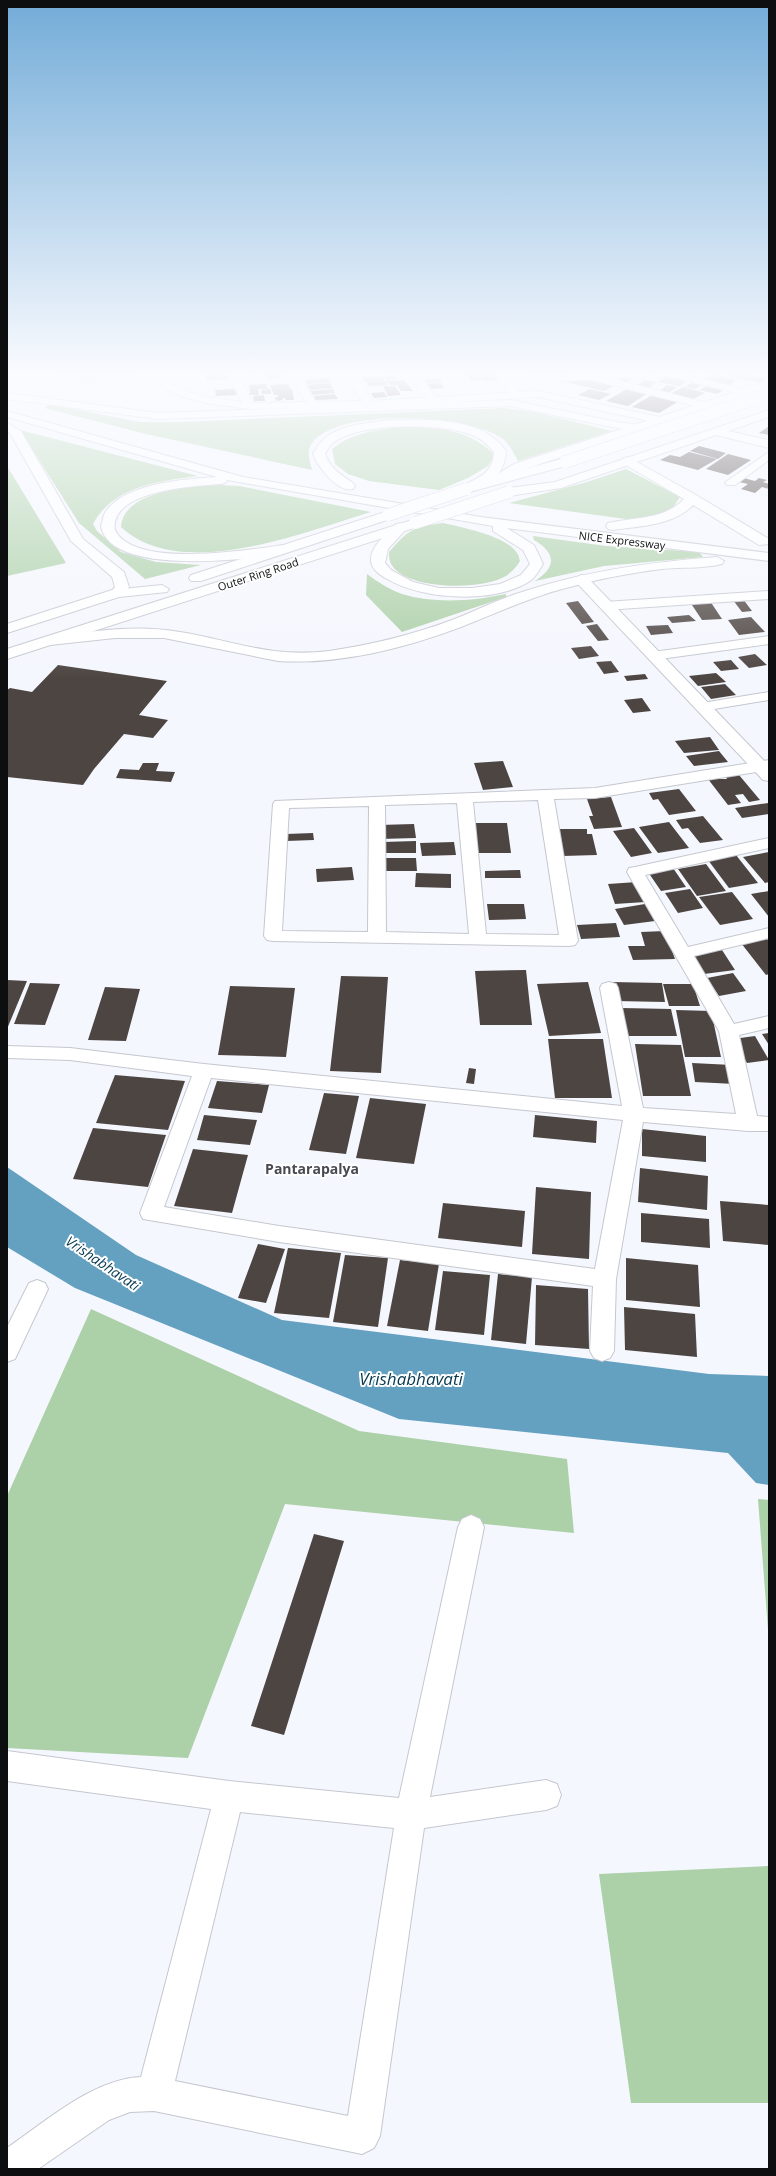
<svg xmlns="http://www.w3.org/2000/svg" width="776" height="2176" font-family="'Open Sans',sans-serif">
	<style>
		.green { fill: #acd0a7 }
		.water { fill: #64a0c0 }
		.building { fill: #4d4542 }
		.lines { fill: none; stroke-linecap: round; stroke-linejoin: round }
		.minor-casing { stroke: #c5c7cf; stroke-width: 2 }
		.tertiary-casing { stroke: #c5c7cf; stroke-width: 2 }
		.secondary-casing { stroke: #c5c7cf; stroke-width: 2 }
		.trunk-casing { stroke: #c5c7cf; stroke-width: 2 }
		.motorway-casing { stroke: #c5c7cf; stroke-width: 2 }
		.minor { fill: #fff; fill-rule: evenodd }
		.tertiary { fill: #fff; fill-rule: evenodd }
		.secondary { fill: #fff; fill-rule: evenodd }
		.trunk { fill: #fff; fill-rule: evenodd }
		.motorway { fill: #fff; fill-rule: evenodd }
		.trunk-bridge-casing { stroke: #c5c7cf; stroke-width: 13; stroke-linecap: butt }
		.trunk-bridge { stroke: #fff; stroke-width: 12 }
		.labels { text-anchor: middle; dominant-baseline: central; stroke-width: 4; stroke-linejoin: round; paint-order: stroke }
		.far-street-label { font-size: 11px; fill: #0d0e10; stroke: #fff }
		.neighbourhood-label { font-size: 14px; font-weight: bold; fill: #494b52; stroke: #fff }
		.water-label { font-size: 14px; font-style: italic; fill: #043950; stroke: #fff }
		.near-water-label { font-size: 17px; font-style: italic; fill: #043950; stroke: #fff }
	</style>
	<rect width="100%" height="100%" fill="#f5f7fe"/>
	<path class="green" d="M 55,374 L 137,374 L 86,383 Z
		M 50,404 L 139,422 L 182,422 L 504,408 L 535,412 L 612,431 L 518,461 C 513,452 509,442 500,437 C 465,415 339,407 312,443 C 306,451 310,461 312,470 L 146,434 L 44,408 Z
		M 400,427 C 437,427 467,428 495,455 L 488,466 L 468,478 L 439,490 L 369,481 L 348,474 L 335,464 L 332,449 C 352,433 375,430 400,427 Z
		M 20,430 L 198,476 C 160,481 113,486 93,524 L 97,531 L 121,552 L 156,562 L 201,565 L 145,579 L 79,523 Z
		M 7,466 L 66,563 L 7,576 Z
		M 626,469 L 680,497 L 672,509 L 666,512 L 633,520 L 509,503 L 587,482 Z
		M 220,485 L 239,486 L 371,512 C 304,532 181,583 121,527 C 123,490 193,486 220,485 Z
		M 443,523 C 461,527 507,536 517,553 C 519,555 519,559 520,561 C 516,568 509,575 502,578 C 477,590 406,590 391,564 C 389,560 389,556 389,552 C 409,529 413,527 443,523 Z
		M 533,536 L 606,546 L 699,552 L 703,557 L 604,566 L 535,581 C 557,567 556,553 534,540 Z
		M 367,574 C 378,582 390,590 402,594 C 435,604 473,601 506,594 L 506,597 L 402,632 L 366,595 Z
		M 91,1309 L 359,1431 L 567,1459 L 574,1533 L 285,1504 L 188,1758 L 7,1748 L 7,1496 Z
		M 758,1499 L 769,1500 L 769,1643 Z
		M 769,1866 L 769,2103 L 631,2103 L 599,1874 Z"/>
	<path class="water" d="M 7,1167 L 136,1255 L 282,1320 L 709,1374 L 769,1376 L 769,1485 L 756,1483 L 728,1453 L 399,1419 L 75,1288 L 7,1247 Z"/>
	<path class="building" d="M 227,374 L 228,379 L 206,380 L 206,375 Z
		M 281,374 L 282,378 L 267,379 L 266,375 Z
		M 466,374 L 478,374 L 483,380 L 471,381 Z
		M 480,374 L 494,374 L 498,380 L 484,381 Z
		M 712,374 L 737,380 L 729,385 L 703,379 Z
		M 733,374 L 747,374 L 766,378 L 760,382 L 730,377 Z
		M 395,375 L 398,379 L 387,380 L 384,376 Z
		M 382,376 L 385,381 L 365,382 L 363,377 Z
		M 619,376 L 633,378 L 624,384 L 611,382 Z
		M 666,376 L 689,380 L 680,386 L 658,382 Z
		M 578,377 L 614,386 L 604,391 L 561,381 Z
		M 329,378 L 331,382 L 308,384 L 305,380 Z
		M 439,378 L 441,382 L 425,383 L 423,379 Z
		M 404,380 L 413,391 L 401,391 L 397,385 L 399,385 L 390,385 L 387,381 Z
		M 644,380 L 656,382 L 648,389 L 635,386 Z
		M 386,381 L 388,385 L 369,386 L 367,382 Z
		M 693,382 L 703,384 L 695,389 L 685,387 Z
		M 330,383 L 333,388 L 307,390 L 304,385 Z
		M 441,383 L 444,388 L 428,389 L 425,384 Z
		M 266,384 L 268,389 L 258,389 L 259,395 L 250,395 L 249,385 Z
		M 288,384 L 290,389 L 275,390 L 292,389 L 294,400 L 286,400 L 285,398 L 282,398 L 283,400 L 276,401 L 275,397 L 278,397 L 278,395 L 274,395 L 270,385 Z
		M 667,385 L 677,387 L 669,393 L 659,391 Z
		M 708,385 L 726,389 L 717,394 L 699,390 Z
		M 383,386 L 395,386 L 401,395 L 388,396 Z
		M 683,387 L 705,393 L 691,400 L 668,395 Z
		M 236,389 L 237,395 L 216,396 L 215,390 Z
		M 271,389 L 271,394 L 262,394 L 261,390 Z
		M 333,389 L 335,393 L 311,395 L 309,391 Z
		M 590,389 L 611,394 L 599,400 L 578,395 Z
		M 627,389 L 648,393 L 628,406 L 606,401 Z
		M 384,392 L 387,397 L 374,398 L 371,393 Z
		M 335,394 L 338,399 L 315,400 L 313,396 Z
		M 264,395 L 265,401 L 254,401 L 253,396 Z
		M 652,395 L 679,401 L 659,413 L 632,407 Z
		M 769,426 L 769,435 L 759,433 Z
		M 699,446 L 726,453 L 718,459 L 690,451 Z
		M 689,452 L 717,459 L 698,470 L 660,460 L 670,455 L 680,457 Z
		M 728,454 L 751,460 L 728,475 L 706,469 Z
		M 736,476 L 755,481 L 759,478 L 767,480 L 763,482 L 769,484 L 769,489 L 762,487 L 755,493 L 741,489 L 748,484 L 730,480 Z
		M 743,599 L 752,611 L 742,612 L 733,600 Z
		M 578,601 L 594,622 L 582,624 L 566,603 Z
		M 710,601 L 722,619 L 702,620 L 690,602 Z
		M 689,615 L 696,621 L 672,623 L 667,617 Z
		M 751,617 L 765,632 L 739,635 L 728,620 Z
		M 597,624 L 609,640 L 598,641 L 586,626 Z
		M 668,625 L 673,633 L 651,635 L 646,626 Z
		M 591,646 L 599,656 L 579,659 L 571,648 Z
		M 755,654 L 767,665 L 749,668 L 738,657 Z
		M 731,660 L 739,669 L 721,671 L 713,662 Z
		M 611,661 L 619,672 L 604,674 L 596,662 Z
		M 58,665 L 167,681 L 139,715 L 168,720 L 153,738 L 124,734 L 94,769 L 83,785 L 7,777 L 7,690 L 10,688 L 32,692 Z
		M 716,673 L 726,682 L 698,686 L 689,676 Z
		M 645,674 L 648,679 L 627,681 L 624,676 Z
		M 725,684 L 736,695 L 711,699 L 701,687 Z
		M 642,698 L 651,711 L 633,713 L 624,700 Z
		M 710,737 L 719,750 L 684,753 L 675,741 Z
		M 719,751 L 728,762 L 694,766 L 686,756 Z
		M 503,761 L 513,787 L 483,790 L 474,763 Z
		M 143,763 L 159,763 L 156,771 L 175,772 L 171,782 L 116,778 L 120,769 L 139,770 Z
		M 739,775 L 760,800 L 749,802 L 743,794 L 735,795 L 741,803 L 728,805 L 708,779 L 727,779 L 726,777 Z
		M 679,789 L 696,811 L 669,815 L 658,799 L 653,800 L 649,793 Z
		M 611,797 L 622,827 L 594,829 L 589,816 L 593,816 L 587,799 Z
		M 768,803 L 769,814 L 742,818 L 735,808 Z
		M 703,816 L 723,840 L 700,843 L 688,828 L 682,829 L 676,820 Z
		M 669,822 L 689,848 L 658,853 L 639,827 Z
		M 469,823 L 507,823 L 511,853 L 473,853 Z
		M 414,824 L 416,838 L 380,839 L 379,825 Z
		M 634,828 L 652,853 L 631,857 L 613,831 Z
		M 558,829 L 587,829 L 587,834 L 592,834 L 597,855 L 563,856 Z
		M 313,833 L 314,840 L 286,841 L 286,834 Z
		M 416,841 L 416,853 L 383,853 L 383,842 Z
		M 454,842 L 456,855 L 422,856 L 420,843 Z
		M 769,852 L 769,882 L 765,883 L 743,857 Z
		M 736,855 L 758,883 L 729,888 L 708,860 Z
		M 382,858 L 416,858 L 417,871 L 382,871 Z
		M 706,864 L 726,891 L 697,896 L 678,869 Z
		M 352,867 L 354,880 L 317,882 L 316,869 Z
		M 673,868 L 686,887 L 661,891 L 648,872 Z
		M 520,870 L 521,878 L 485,878 L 485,871 Z
		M 416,873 L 451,874 L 451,888 L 415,887 Z
		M 637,882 L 645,902 L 615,904 L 608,884 Z
		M 690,889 L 703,908 L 678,913 L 665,893 Z
		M 769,891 L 769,917 L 751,894 Z
		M 732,892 L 753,919 L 720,925 L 699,897 Z
		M 487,904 L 524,904 L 526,919 L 489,920 Z
		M 645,904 L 655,921 L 624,925 L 615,909 Z
		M 616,923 L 620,937 L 581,939 L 577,925 Z
		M 665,931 L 675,959 L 633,960 L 628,946 L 645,946 L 641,932 Z
		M 766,938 L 769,941 L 769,974 L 766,975 L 741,943 Z
		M 722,950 L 735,970 L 704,974 L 692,955 Z
		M 526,970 L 532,1025 L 480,1025 L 475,971 Z
		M 733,973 L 746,991 L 719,996 L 707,978 Z
		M 341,976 L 388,977 L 381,1073 L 330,1071 Z
		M 7,980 L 27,981 L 7,1029 Z
		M 588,982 L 601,1033 L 549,1036 L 537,984 Z
		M 612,982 L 662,983 L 665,1002 L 615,1001 Z
		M 30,983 L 60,984 L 45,1025 L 14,1024 Z
		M 663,984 L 693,984 L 700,1006 L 669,1006 Z
		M 230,986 L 295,988 L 286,1057 L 218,1055 Z
		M 105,987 L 140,989 L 126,1041 L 88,1040 Z
		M 622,1008 L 671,1009 L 677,1036 L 627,1036 Z
		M 676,1010 L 711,1011 L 721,1057 L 685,1057 Z
		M 769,1033 L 769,1045 L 762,1034 Z
		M 755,1036 L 769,1060 L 747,1063 L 733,1039 Z
		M 548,1039 L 603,1039 L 612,1098 L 555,1098 Z
		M 635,1044 L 681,1045 L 691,1096 L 643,1096 Z
		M 692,1063 L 732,1065 L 735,1084 L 695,1082 Z
		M 469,1068 L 476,1069 L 474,1084 L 466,1083 Z
		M 115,1075 L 185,1081 L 168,1130 L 96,1123 Z
		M 217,1081 L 269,1085 L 262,1113 L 208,1108 Z
		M 324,1093 L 359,1096 L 346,1154 L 309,1150 Z
		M 370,1098 L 426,1104 L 414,1164 L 356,1158 Z
		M 204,1115 L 257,1120 L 250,1145 L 197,1140 Z
		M 535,1115 L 597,1121 L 596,1143 L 533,1137 Z
		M 93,1128 L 166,1135 L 148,1187 L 73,1179 Z
		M 642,1129 L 706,1136 L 706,1162 L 642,1156 Z
		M 193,1149 L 248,1155 L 232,1213 L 174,1206 Z
		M 640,1168 L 708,1176 L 707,1210 L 638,1202 Z
		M 536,1187 L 591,1192 L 589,1259 L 532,1254 Z
		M 720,1201 L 769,1205 L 769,1245 L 723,1241 Z
		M 443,1203 L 525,1211 L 522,1247 L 438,1238 Z
		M 641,1213 L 709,1219 L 710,1248 L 641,1242 Z
		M 258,1244 L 285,1249 L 266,1303 L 238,1298 Z
		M 288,1248 L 341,1253 L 329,1318 L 274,1313 Z
		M 345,1255 L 388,1258 L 378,1327 L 333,1322 Z
		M 626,1258 L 698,1265 L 700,1307 L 626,1300 Z
		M 400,1260 L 439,1264 L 428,1331 L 387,1326 Z
		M 443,1271 L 490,1275 L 484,1335 L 435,1330 Z
		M 498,1274 L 532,1277 L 526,1344 L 491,1340 Z
		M 536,1285 L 588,1289 L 589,1349 L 535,1345 Z
		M 624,1307 L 695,1314 L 697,1357 L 625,1350 Z
		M 314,1534 L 344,1541 L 284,1735 L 251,1726 Z"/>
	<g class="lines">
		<defs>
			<path id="minor" d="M 228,374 L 238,374 L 254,406 L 253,408 L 245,408 Z
				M 290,374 L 300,374 L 318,406 L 317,408 L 309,408 Z
				M 345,374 L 355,374 L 374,404 L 373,406 L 365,406 Z
				M 409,374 L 455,374 L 450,377 L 423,379 L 438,400 L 433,403 L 429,402 Z
				M 496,374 L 506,374 L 521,395 L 520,397 L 512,397 Z
				M 572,374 L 648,374 L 643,377 L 608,378 L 707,403 L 708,405 L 703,408 L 589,379 L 531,382 L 526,379 L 531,376 Z
				M 662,374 L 681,374 L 747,390 L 749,392 L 744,395 Z
				M 769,452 L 769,460 L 735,485 L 727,485 L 725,483 L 727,481 Z
				M 769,591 L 769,599 L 605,610 L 599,606 L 605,602 Z
				M 769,636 L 769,644 L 653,660 L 646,656 L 653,652 Z
				M 769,692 L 769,700 L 702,711 L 697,710 L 695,707 L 697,704 L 702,703 Z
				M 769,760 L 769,770 L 595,798 L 554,799 L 578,941 L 575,945 L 569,946 L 273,941 L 267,940 L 264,936 L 273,804 L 275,801 L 595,788 ZM 538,800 L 559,935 L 486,934 L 473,802 ZM 457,803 L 469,934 L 386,932 L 385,805 ZM 369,806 L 368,932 L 282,931 L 289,808 Z
				M 769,838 L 769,848 L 645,875 L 688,947 L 769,928 L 769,938 L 694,956 L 734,1024 L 769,1016 L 769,1028 L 739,1035 L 757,1116 L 769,1117 L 769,1131 L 748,1131 L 643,1122 L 616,1279 L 614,1351 L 610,1358 L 602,1361 L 594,1358 L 590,1351 L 593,1286 L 279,1242 L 143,1219 L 140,1213 L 192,1076 L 70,1060 L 7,1058 L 7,1046 L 70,1048 L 204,1064 L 622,1106 L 600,988 L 602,984 L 609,982 L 616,984 L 618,988 L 643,1108 L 736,1114 L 719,1031 L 627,872 L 629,868 L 635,867 ZM 211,1078 L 623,1120 L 595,1269 L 279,1226 L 164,1207 Z
				M 37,1280 L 45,1283 L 48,1289 L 15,1359 L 7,1362 L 7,1327 L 29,1283 Z
				M 471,1515 L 480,1519 L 484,1527 L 430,1797 L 546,1780 L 557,1784 L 561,1795 L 557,1806 L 546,1810 L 424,1828 L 380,2136 L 374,2148 L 362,2154 L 154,2111 L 130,2112 L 109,2120 L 38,2169 L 7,2169 L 7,2148 C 45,2122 93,2079 141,2077 L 211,1809 L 7,1781 L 7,1751 L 229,1781 L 399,1798 L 458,1527 L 462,1519 ZM 240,1812 L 394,1828 L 348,2116 L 175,2081 Z"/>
			<path id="tertiary" d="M 769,381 L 769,388 L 522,470 L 496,484 L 492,485 L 486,481 L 514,464 Z
				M 769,410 L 769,417 L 728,431 L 769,440 L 769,448 L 716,435 L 561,488 L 509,496 L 503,492 L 509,488 L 555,482 Z
				M 581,575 L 586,576 L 769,766 L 769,781 L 763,780 L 576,582 L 574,579 Z"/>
			<path id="secondary" d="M 157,374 L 167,374 L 172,384 L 188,392 L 207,397 L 249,403 L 369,401 L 538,391 L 659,417 L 665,420 L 659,423 L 538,397 L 369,407 L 249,409 L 207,403 L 180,396 L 164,388 Z"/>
			<path id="trunk" d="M 565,458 L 569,459 L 571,462 L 569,465 L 466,493 L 460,489 L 462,486 Z
				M 388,511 L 393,512 L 394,515 L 393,518 L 201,581 L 191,581 L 189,578 L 191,575 Z
				M 415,519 L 420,520 L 421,523 L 420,526 L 7,659 L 7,649 Z
				M 162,585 L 169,589 L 167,592 L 119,597 L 7,633 L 7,624 L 112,590 Z"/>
			<path id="motorway" d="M 7,393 L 158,413 L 510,400 L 622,423 L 640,424 L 646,427 L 640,430 L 622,429 L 510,406 L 158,419 L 7,399 Z
				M 7,411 L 243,477 L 481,517 L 769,553 L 769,561 L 507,528 L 534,545 L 543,564 C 540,569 535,578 530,581 C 495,604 424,600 389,580 C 382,576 372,571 371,561 C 370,546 387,534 396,524 L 401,523 L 408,527 L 388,549 L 385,563 L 391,570 L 413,582 L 439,588 L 472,588 L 500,584 L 521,575 L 530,564 L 523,550 L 493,531 L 493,526 L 227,480 L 225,483 L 221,484 C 196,486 109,490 115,530 C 134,569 248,550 283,545 L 288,546 L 290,549 L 288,552 C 253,560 109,577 101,526 C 103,521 103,515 106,511 C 126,483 185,479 217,477 L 7,417 Z
				M 390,420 C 428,420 482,416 506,451 C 505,470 496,479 479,487 C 473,490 469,493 462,492 L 460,489 L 462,486 C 478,478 493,473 494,452 C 488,445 481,438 472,435 C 444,423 355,422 332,444 C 329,446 327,451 325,454 C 330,468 341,475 353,483 L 355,486 L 353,489 C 338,493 318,467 313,454 C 316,449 320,442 324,439 C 341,424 369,423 390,420 Z
				M 7,423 L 21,431 L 83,539 L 124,572 L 129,587 L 122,596 L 112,596 L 110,593 L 115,587 L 112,577 L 71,541 L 10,433 L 7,431 Z
				M 628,457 L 696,495 L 769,539 L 769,544 L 759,545 L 693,505 C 673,526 639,526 613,530 L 608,529 L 606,526 L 608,523 C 634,517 664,520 684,499 L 624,464 L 622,461 L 624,458 Z
				M 717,557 L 724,561 L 722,564 C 703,569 681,567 662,569 C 629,573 598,579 566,588 C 530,597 497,613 461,627 C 405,648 339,665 278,661 L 164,638 L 115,638 L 50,645 L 45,644 L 43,641 L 45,638 L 50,637 C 93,631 137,624 180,632 C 235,641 270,658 329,651 C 370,645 412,635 452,620 C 475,611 498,599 522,592 C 585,571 650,562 717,557 Z"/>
		</defs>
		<use href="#minor" class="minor-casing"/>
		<use href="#tertiary" class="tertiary-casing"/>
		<use href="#secondary" class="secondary-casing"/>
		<use href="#trunk" class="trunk-casing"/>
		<use href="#motorway" class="motorway-casing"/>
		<use href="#minor" class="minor"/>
		<use href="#tertiary" class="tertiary"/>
		<use href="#secondary" class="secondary"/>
		<use href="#trunk" class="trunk"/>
		<use href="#motorway" class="motorway"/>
		<defs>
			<path id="trunk-bridge" d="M 565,462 L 769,394
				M 388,515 L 466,489
				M 415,523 L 509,492"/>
		</defs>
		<use href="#trunk-bridge" class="trunk-bridge-casing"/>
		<use href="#trunk-bridge" class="trunk-bridge"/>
	</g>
	<linearGradient id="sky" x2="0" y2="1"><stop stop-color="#73acd8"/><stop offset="0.55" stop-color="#fafbff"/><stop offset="1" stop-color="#fafbff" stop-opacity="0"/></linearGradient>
	<rect width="776" height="679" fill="url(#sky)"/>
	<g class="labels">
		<g class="far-street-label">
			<text transform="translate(622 540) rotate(7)">NICE Expressway</text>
			<text transform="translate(258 574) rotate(-18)">Outer Ring Road</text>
		</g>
		<g class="neighbourhood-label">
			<text x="312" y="1168">Pantarapalya</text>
		</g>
		<g class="water-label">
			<text transform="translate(103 1263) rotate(34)">Vrishabhavati</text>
		</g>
		<g class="near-water-label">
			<text x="411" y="1378">Vrishabhavati</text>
		</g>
	</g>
	<rect width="776" height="2176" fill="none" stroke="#0d0e10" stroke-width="16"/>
</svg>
